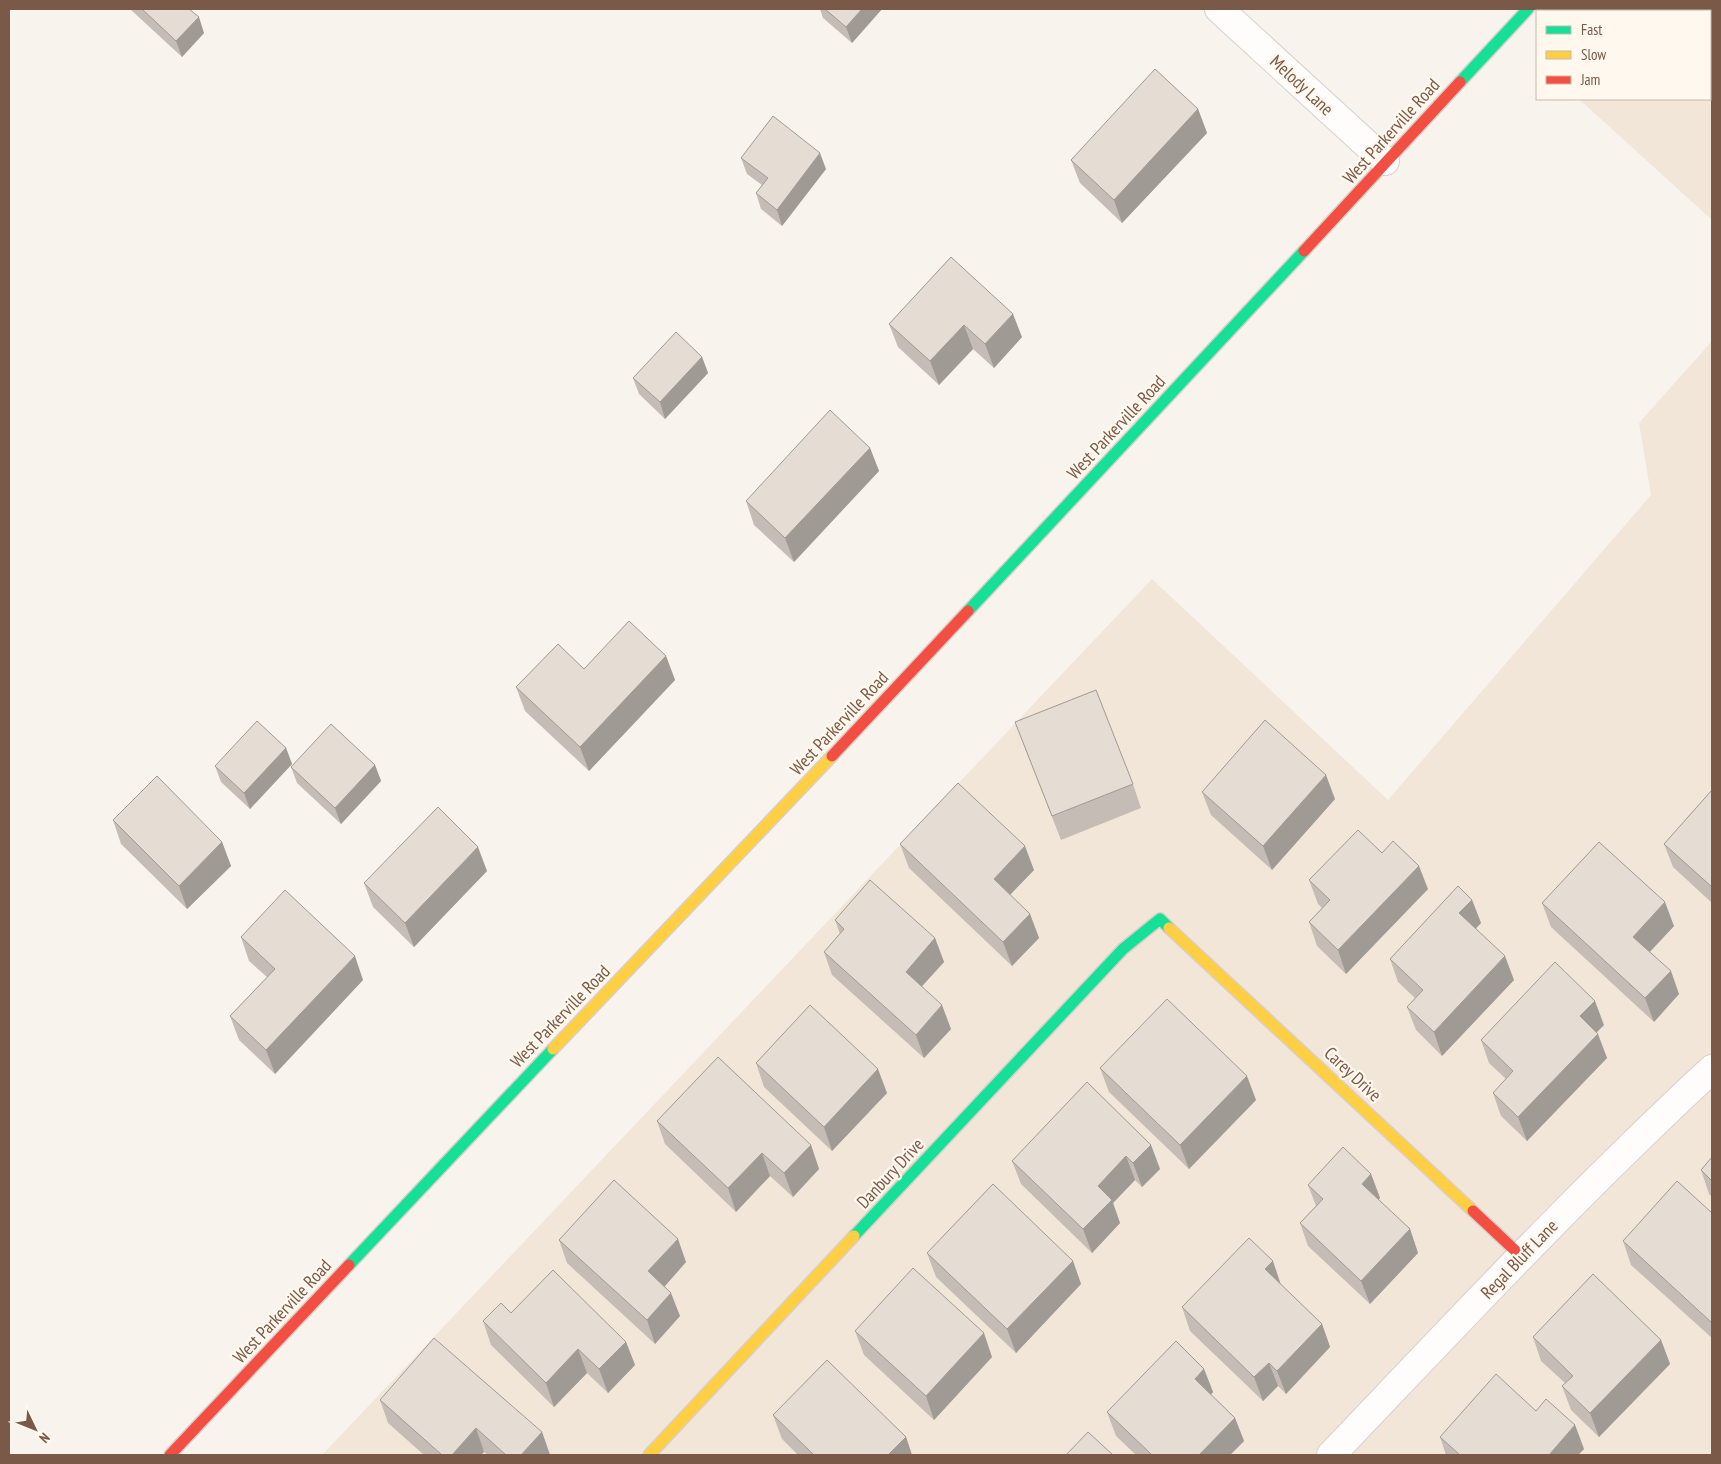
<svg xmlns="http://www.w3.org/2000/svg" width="1721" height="1464" font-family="'PT Sans Narrow',sans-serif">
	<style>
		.residential { fill: #f2e6d9 }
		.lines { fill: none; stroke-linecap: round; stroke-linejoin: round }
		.street-casing { stroke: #d8d0ca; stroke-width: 30 }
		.fast-casing { stroke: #d8cfc8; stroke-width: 14 }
		.slow-casing { stroke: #d8cfc8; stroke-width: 14 }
		.jam-casing { stroke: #d8cfc8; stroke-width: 14 }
		.street { stroke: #fefdfc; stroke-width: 28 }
		.fast { stroke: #16e098; stroke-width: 11 }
		.slow { stroke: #ffcf43; stroke-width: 11 }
		.jam { stroke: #f24e42; stroke-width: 11 }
		.wall { fill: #c5bdb5 }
		.shaded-wall { fill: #a09a94 }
		.building { fill: #e5dcd3; stroke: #a09a94 }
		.labels { text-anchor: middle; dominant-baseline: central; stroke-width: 4.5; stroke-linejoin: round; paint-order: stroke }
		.street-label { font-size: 18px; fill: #7a5948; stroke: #fff8ee }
	</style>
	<rect width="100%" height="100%" fill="#f8f3ec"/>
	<path class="residential" d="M 1658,9 L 1712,9 L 1712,220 L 1580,100 L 1710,99 L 1710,11 L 1656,11 Z
		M 1712,341 L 1712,1455 L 322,1455 L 1152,579 L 1388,800 L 1651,495 L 1639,423 Z"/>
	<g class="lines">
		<defs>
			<path id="street" d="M 1219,9 L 1385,161
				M 1331,1455 C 1456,1324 1579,1192 1712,1069"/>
			<path id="fast" d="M 1460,82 L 1528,9
				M 968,611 L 1304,251
				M 854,1236 L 1123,949 L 1160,919 L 1169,928
				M 349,1265 L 553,1049"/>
			<path id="slow" d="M 1169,928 L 1473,1211
				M 553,1049 L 832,756
				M 649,1455 L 854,1236"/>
			<path id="jam" d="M 1304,251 L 1460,82
				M 832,756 L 968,611
				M 1473,1211 L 1521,1256
				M 170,1455 L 349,1265"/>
		</defs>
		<use href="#street" class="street-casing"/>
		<use href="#fast" class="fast-casing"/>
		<use href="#slow" class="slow-casing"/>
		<use href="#jam" class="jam-casing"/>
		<use href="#street" class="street"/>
		<use href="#fast" class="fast"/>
		<use href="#slow" class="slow"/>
		<use href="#jam" class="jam"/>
	</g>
	<path class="wall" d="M 130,9 L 189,9 L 204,33 L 182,57 Z
		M 820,9 L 882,9 L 852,43 L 823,18 Z
		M 1198,109 L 1207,133 L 1122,223 L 1080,183 L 1071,160 Z
		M 741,158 L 826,169 L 782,226 L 761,209 L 756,193 L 762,185 L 747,174 Z
		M 951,257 L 1022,337 L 994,368 L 973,349 L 939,385 L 898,347 L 889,324 Z
		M 702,357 L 708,373 L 665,419 L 639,394 L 633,378 Z
		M 870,448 L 879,471 L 794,562 L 754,525 L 746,501 Z
		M 666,656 L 675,680 L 589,771 L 525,711 L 516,687 L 584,669 Z
		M 1015,722 L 1133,784 L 1141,808 L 1061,840 Z
		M 286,748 L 292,764 L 250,809 L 221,782 L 215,766 Z
		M 375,765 L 381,781 L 341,824 L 297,783 L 291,767 Z
		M 1712,790 L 1712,903 L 1673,867 L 1664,844 Z
		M 1202,792 L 1335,799 L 1272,870 L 1211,815 Z
		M 113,820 L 222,842 L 231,866 L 187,909 L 121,844 Z
		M 900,844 L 1034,870 L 1010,895 L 1030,914 L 1039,938 L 1012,966 L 909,868 Z
		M 1382,853 L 1428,889 L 1346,974 L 1317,946 L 1309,922 L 1322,908 L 1318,904 L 1309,880 Z
		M 487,871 L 414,947 L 373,907 L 364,883 Z
		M 1472,900 L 1481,923 L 1476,928 L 1514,980 L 1442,1056 L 1416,1030 L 1407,1007 L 1415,998 L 1398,982 L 1390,959 Z
		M 1542,903 L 1674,926 L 1650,952 L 1679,994 L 1654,1022 L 1551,927 Z
		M 835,920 L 935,938 L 944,962 L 922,986 L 951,1029 L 924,1058 L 832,975 L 824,952 L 840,934 Z
		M 241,937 L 363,980 L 275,1074 L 239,1040 L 230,1016 L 267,977 L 249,961 Z
		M 1604,1025 L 1596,1032 L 1607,1058 L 1527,1141 L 1501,1116 L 1493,1093 L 1506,1079 L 1489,1063 L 1481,1040 Z
		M 756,1063 L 887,1093 L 832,1151 L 764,1087 Z
		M 1100,1068 L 1256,1100 L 1189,1169 L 1109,1092 Z
		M 657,1121 L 811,1145 L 819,1169 L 793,1197 L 770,1176 L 736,1212 L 665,1144 Z
		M 1151,1145 L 1160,1169 L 1142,1187 L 1135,1180 L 1113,1203 L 1120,1223 L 1092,1253 L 1021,1184 L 1012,1161 Z
		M 1712,1157 L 1712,1197 L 1709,1194 L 1701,1170 Z
		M 1371,1174 L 1380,1198 L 1378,1200 L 1410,1229 L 1418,1253 L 1370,1304 L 1308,1246 L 1300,1223 L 1316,1206 L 1308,1185 Z
		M 1712,1213 L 1712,1338 L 1631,1265 L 1623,1241 Z
		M 559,1240 L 686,1262 L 665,1286 L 680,1316 L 655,1344 L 567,1263 Z
		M 927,1253 L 1073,1261 L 1081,1284 L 1016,1353 L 936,1277 Z
		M 1281,1285 L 1322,1324 L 1330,1347 L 1286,1394 L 1278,1386 L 1263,1401 L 1190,1331 L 1182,1307 Z
		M 511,1313 L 626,1342 L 635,1365 L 608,1393 L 587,1373 L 554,1407 L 491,1345 L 483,1321 Z
		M 855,1331 L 992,1357 L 934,1420 L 864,1355 Z
		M 1533,1337 L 1661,1340 L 1670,1364 L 1599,1437 L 1571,1410 L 1562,1386 L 1565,1383 L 1541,1361 Z
		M 1204,1369 L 1213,1392 L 1211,1395 L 1235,1418 L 1244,1441 L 1230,1455 L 1136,1455 L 1116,1436 L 1107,1412 Z
		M 380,1400 L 542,1432 L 550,1455 L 488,1455 L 484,1452 L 481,1455 L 424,1455 L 388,1423 Z
		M 1536,1411 L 1575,1425 L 1584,1449 L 1578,1455 L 1446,1455 L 1440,1437 Z
		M 773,1415 L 906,1437 L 912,1455 L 798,1455 L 782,1439 Z"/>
	<path class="shaded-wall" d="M 862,9 L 882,9 L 852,43 L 846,27 Z
		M 199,17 L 204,33 L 182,57 L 176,41 Z
		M 1198,109 L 1207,133 L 1122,223 L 1114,200 Z
		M 820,153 L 826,169 L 782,226 L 777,210 Z
		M 1013,314 L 1022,337 L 994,368 L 985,344 Z
		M 964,325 L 973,349 L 939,385 L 930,361 Z
		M 702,357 L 708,373 L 665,419 L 660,402 Z
		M 870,448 L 879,471 L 794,562 L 785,538 Z
		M 666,656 L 675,680 L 589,771 L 580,747 Z
		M 286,748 L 292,764 L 250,809 L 244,793 Z
		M 375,765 L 381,781 L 341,824 L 335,808 Z
		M 1326,775 L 1335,799 L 1272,870 L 1263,846 Z
		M 222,842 L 231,866 L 187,909 L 179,886 Z
		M 1025,846 L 1034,870 L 1002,903 L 994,879 Z
		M 478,847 L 487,871 L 414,947 L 405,923 Z
		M 1419,866 L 1428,889 L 1346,974 L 1338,950 Z
		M 1472,900 L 1481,923 L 1468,937 L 1459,913 Z
		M 1665,902 L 1674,926 L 1642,960 L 1633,937 Z
		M 1030,914 L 1039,938 L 1012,966 L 1003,942 Z
		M 935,938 L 944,962 L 914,995 L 906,972 Z
		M 355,956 L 363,980 L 275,1074 L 266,1050 Z
		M 1505,956 L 1514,980 L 1442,1056 L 1434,1032 Z
		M 1671,971 L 1679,994 L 1654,1022 L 1645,998 Z
		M 1595,1001 L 1604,1025 L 1589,1040 L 1580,1016 Z
		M 942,1005 L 951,1029 L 924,1058 L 916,1035 Z
		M 1598,1034 L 1607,1058 L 1527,1141 L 1518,1117 Z
		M 878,1069 L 887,1093 L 832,1151 L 824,1127 Z
		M 1247,1076 L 1256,1100 L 1189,1169 L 1180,1145 Z
		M 811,1145 L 819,1169 L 793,1197 L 784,1173 Z
		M 1151,1145 L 1160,1169 L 1142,1187 L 1133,1163 Z
		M 762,1153 L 770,1176 L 736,1212 L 728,1188 Z
		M 1126,1156 L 1135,1180 L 1113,1203 L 1120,1223 L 1092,1253 L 1083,1229 L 1098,1186 Z
		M 1371,1174 L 1380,1198 L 1370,1208 L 1362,1184 Z
		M 1410,1229 L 1418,1253 L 1370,1304 L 1361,1281 Z
		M 678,1239 L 686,1262 L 657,1295 L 648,1271 Z
		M 1073,1261 L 1081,1284 L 1016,1353 L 1007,1329 Z
		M 1273,1261 L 1281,1285 L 1265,1269 Z
		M 671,1293 L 680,1316 L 655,1344 L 647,1320 Z
		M 1322,1324 L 1330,1347 L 1286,1394 L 1277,1371 Z
		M 984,1333 L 992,1357 L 934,1420 L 926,1396 Z
		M 1661,1340 L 1670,1364 L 1599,1437 L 1590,1413 Z
		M 626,1342 L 635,1365 L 608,1393 L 599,1369 Z
		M 578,1349 L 587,1373 L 554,1407 L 546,1383 Z
		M 1269,1363 L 1278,1386 L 1263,1401 L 1254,1377 Z
		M 1204,1369 L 1213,1392 L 1204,1403 L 1195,1379 Z
		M 1235,1418 L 1244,1441 L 1230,1455 L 1199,1455 Z
		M 1575,1425 L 1584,1449 L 1578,1455 L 1549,1455 Z
		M 476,1428 L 484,1452 L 481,1455 L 452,1455 Z
		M 542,1432 L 550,1455 L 521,1455 Z
		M 906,1437 L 912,1455 L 888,1455 Z"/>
	<path class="building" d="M 142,9 L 189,9 L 199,17 L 176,41 Z
		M 825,9 L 862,9 L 846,27 Z
		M 1155,69 L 1198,109 L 1114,200 L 1071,160 Z
		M 773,116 L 820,153 L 777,210 L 756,193 L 768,178 L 741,158 Z
		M 951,257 L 1013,314 L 985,344 L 964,325 L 930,361 L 889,324 Z
		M 676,332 L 702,357 L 660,402 L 633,378 Z
		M 830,410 L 870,448 L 785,538 L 746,501 Z
		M 629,621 L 666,656 L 580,747 L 516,687 L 558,644 L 584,669 Z
		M 1096,690 L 1133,784 L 1052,816 L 1015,722 Z
		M 1265,720 L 1326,775 L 1263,846 L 1202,792 Z
		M 257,721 L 286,748 L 244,793 L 215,766 Z
		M 331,724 L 375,765 L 335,808 L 291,767 Z
		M 157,776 L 222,842 L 179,886 L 113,820 Z
		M 958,783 L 1025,846 L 994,879 L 1030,914 L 1003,942 L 900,844 Z
		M 1712,790 L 1712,887 L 1664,844 Z
		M 438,807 L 478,847 L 405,923 L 364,883 Z
		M 1358,830 L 1382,853 L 1393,841 L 1419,866 L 1338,950 L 1309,922 L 1330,900 L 1309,880 Z
		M 1599,842 L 1665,902 L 1633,937 L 1671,971 L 1645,998 L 1542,903 Z
		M 870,880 L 935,938 L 906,972 L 942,1005 L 916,1035 L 824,952 L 844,929 L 835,920 Z
		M 1458,886 L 1472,900 L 1459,913 L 1505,956 L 1434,1032 L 1407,1007 L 1423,990 L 1390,959 Z
		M 285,890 L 355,956 L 266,1050 L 230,1016 L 275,969 L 241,937 Z
		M 1555,962 L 1595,1001 L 1580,1016 L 1598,1034 L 1518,1117 L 1493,1093 L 1513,1071 L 1481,1040 Z
		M 1167,999 L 1247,1076 L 1180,1145 L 1100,1068 Z
		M 810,1005 L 878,1069 L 824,1127 L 756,1063 Z
		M 718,1057 L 811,1145 L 784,1173 L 762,1153 L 728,1188 L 657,1121 Z
		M 1087,1082 L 1151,1145 L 1133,1163 L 1126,1156 L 1098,1186 L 1112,1200 L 1083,1229 L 1012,1161 Z
		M 1343,1147 L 1371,1174 L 1362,1184 L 1410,1229 L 1361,1281 L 1300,1223 L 1323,1199 L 1308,1185 Z
		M 1712,1157 L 1712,1181 L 1701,1170 Z
		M 614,1180 L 678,1239 L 648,1271 L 671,1293 L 647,1320 L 559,1240 Z
		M 1677,1181 L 1712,1213 L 1712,1320 L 1711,1322 L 1623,1241 Z
		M 993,1184 L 1073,1261 L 1007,1329 L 927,1253 Z
		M 1249,1238 L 1273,1261 L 1265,1269 L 1322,1324 L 1277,1371 L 1269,1363 L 1254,1377 L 1182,1307 Z
		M 913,1268 L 984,1333 L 926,1396 L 855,1331 Z
		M 553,1270 L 626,1342 L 599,1369 L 578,1349 L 546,1383 L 483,1321 L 501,1303 L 511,1313 Z
		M 1593,1274 L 1661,1340 L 1590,1413 L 1562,1386 L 1573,1376 L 1533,1337 Z
		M 434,1338 L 542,1432 L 521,1455 L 506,1455 L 476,1428 L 452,1455 L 442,1455 L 380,1400 Z
		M 1176,1341 L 1204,1369 L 1195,1379 L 1235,1418 L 1199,1455 L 1152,1455 L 1107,1412 Z
		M 827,1360 L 906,1437 L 888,1455 L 814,1455 L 773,1415 Z
		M 1496,1374 L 1536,1411 L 1546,1399 L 1575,1425 L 1549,1455 L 1460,1455 L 1440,1437 Z
		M 1088,1432 L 1113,1455 L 1066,1455 Z"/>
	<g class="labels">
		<g class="street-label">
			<text transform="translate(1302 85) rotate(43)">Melody Lane</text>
			<text transform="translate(1391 131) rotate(-48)">West Parkerville Road</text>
			<text transform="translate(1116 427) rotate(-47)">West Parkerville Road</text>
			<text transform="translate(839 723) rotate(-47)">West Parkerville Road</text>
			<text transform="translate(560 1016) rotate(-46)">West Parkerville Road</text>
			<text transform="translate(1353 1074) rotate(43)">Carey Drive</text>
			<text transform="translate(890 1173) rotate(-47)">Danbury Drive</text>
			<text transform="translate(1519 1259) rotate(-46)">Regal Bluff Lane</text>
			<text transform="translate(282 1311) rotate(-47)">West Parkerville Road</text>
		</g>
	</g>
	<rect width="1721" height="1464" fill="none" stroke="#7a5948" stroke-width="20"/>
	<rect x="1536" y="10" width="175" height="90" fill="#fff8ee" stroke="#cab8ac"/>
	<rect x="1546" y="26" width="25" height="8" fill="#16e098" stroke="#cab8ac"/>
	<text x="1581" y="35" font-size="15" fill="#7a5948">Fast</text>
	<rect x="1546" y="51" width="25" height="8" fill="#ffcf43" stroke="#cab8ac"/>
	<text x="1581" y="60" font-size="15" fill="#7a5948">Slow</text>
	<rect x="1546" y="76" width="25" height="8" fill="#f24e42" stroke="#cab8ac"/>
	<text x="1581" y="85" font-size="15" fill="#7a5948">Jam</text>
	<g transform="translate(35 1429) rotate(133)" stroke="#fff8ee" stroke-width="4" paint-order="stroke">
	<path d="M0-4L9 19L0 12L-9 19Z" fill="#7a5948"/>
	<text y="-8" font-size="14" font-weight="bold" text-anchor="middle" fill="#7a5948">N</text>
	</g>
</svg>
